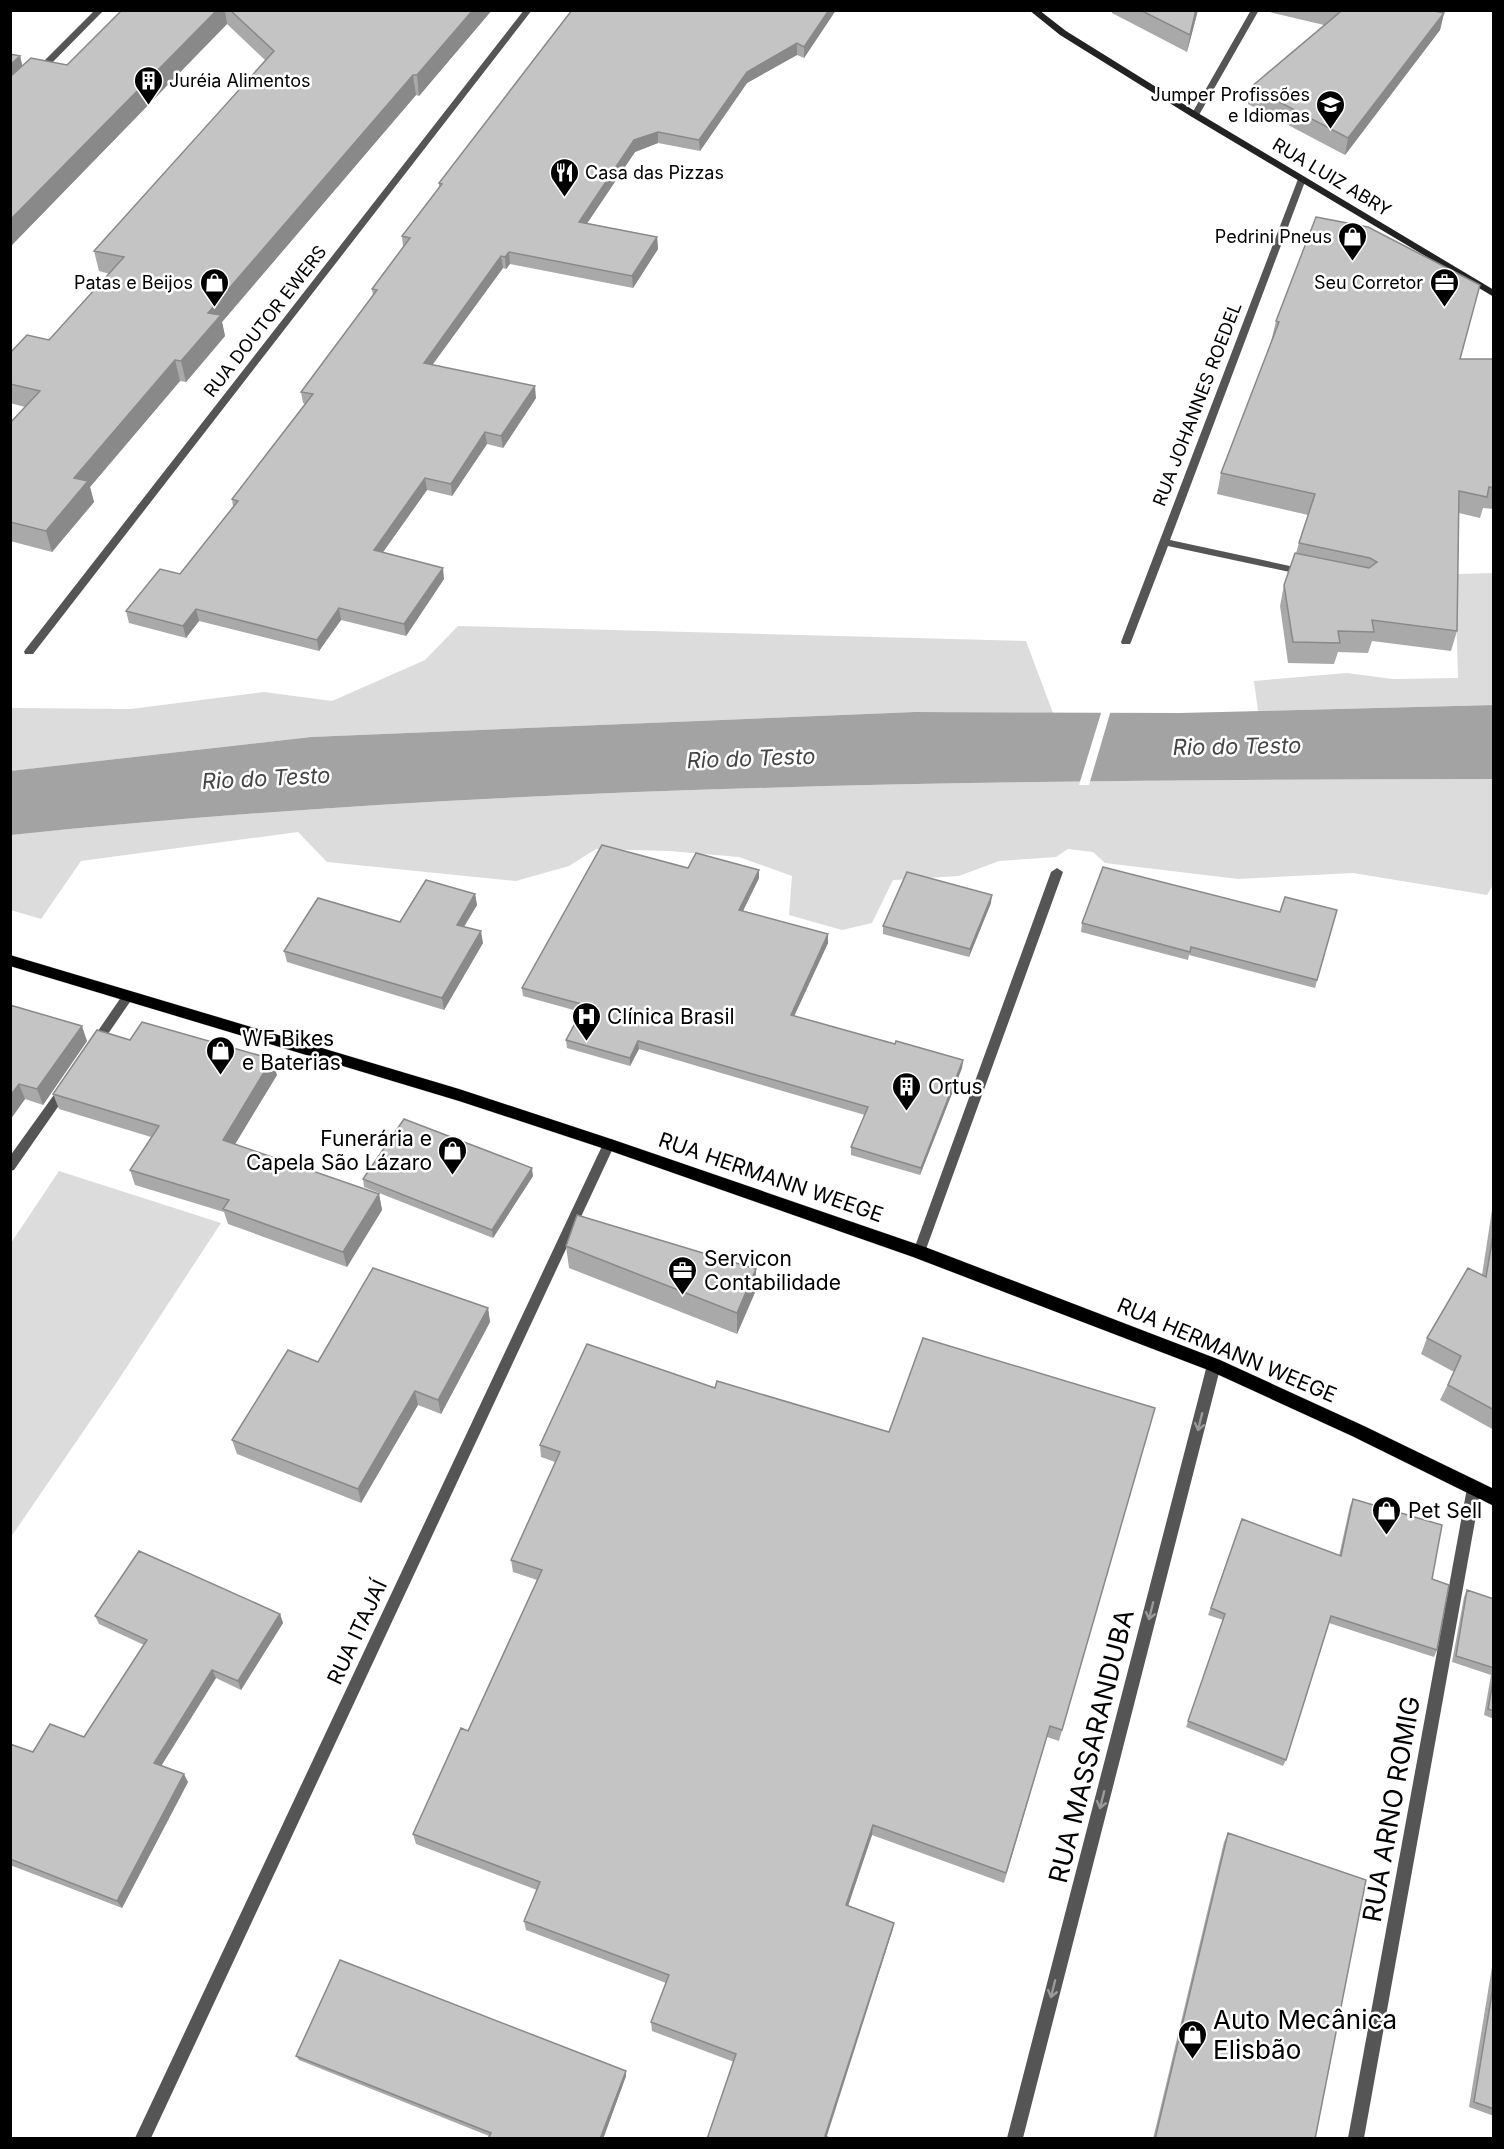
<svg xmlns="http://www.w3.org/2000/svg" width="1504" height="2149" font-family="Inter,sans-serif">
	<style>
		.green { fill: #dcdcdc }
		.water { fill: #a3a3a3 }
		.pier { fill: #fff }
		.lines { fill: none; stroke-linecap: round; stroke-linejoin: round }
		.primary-casing { stroke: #dbdbdb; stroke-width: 1 }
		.street { fill: #555; fill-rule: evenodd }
		.secondary { fill: #222; fill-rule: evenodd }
		.primary { fill: #000; fill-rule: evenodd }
		.wall { fill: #a9a9a9 }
		.shaded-wall { fill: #898989 }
		.building { fill: #c4c4c4; stroke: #898989; stroke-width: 1.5 }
		.oneway { stroke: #999 }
		.labels { text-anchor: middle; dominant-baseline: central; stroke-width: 5; stroke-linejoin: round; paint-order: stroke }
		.far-poi-label { font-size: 18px; fill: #000; stroke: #fff; text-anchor: end }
		.far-street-label { font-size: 18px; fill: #000; stroke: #fff }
		.poi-label { font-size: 21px; fill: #000; stroke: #fff; text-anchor: start }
		.street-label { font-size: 21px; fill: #000; stroke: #fff }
		.water-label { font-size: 22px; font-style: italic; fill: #444; stroke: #fff }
		.near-street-label { font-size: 26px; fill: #000; stroke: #fff }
		.near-poi-label { font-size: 26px; fill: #000; stroke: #fff; text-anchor: start }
	</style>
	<rect width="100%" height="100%" fill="#fff"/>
	<path class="green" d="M 1493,573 L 1493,705 L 1258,711 L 1254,681 L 1347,673 L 1393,679 L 1458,678 L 1455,574 Z
		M 458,626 L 1026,641 L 1053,713 L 915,712 L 311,737 L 11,771 L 10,708 L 131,709 L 264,692 L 332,701 L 425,660 Z
		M 1494,779 L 1493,885 L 1487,895 L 1353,873 L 1238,879 L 1105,863 L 1093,852 L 1068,849 L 1056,857 L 999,861 L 959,876 L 893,880 L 872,923 L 842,930 L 789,915 L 792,876 L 739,857 L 669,851 L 596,849 L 569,866 L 516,881 L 327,862 L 298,832 L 81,861 L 41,919 L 11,910 L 10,835 C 503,784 999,780 1494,779 Z
		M 59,1171 L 221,1223 L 115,1385 L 11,1537 L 11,1243 Z"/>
	<path class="water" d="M 1494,705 L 1493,779 C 999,780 503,784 11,835 L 10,771 L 311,737 L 915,712 L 1180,713 Z"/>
	<path class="pier" d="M 1102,710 L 1111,710 L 1089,785 L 1079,785 Z"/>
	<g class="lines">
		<defs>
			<path id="primary" d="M 10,955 L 459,1089 L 614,1140 L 925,1247 L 1220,1360 L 1364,1426 L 1494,1489 L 1494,1506 L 1352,1436 L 1208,1370 L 913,1257 L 605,1149 L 459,1101 L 10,966 Z"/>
		</defs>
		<use href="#primary" class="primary-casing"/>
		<path class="street" d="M 95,10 L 104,10 L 40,75 L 34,75 L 34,71 Z
			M 524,10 L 532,10 L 33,654 L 25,654 L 24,652 L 25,650 Z
			M 1251,10 L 1259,10 L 1199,115 L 1192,117 L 1191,115 Z
			M 1302,176 L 1306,179 L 1170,540 L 1304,569 L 1309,572 L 1304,575 L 1168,546 L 1131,642 L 1130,644 L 1122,644 L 1121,642 L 1298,179 Z
			M 1057,868 L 1063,872 L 925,1252 L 923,1256 L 919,1257 L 915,1256 L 913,1252 L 1051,872 Z
			M 128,992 L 134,996 L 132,999 L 99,1047 L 91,1047 L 89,1044 L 91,1041 L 124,993 Z
			M 65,1083 L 69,1085 L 71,1088 L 69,1091 L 14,1170 L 10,1171 L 10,1156 L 61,1085 Z
			M 609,1139 L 613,1140 L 615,1144 L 151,2138 L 135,2138 L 603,1144 L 605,1140 Z
			M 1214,1359 L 1219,1361 L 1221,1365 L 1023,2138 L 1007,2138 L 1207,1365 L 1209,1361 Z
			M 1474,1482 L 1479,1484 L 1481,1488 L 1364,2138 L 1348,2138 L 1467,1488 L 1469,1484 Z"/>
		<path class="secondary" d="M 1029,10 L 1039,10 L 1066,31 L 1198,113 L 1494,290 L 1494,297 L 1192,117 L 1060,35 Z"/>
		<use href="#primary" class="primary"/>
	</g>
	<path class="wall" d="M 122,10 L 492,10 L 419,96 L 416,95 L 222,322 L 225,336 L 186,382 L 180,381 L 90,487 L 94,502 L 52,552 L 10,541 L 10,423 L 25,407 L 10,403 L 10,353 L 49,340 L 110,274 L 99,271 L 94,251 L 266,61 L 227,24 L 10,247 L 20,56 L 22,67 L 67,65 Z
		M 836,10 L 804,58 L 797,55 L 747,83 L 700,151 L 658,143 L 635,152 L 587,223 L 657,237 L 658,249 L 633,288 L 510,264 L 506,269 L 503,268 L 432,365 L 536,398 L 503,448 L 487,444 L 452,496 L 427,490 L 383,552 L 444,579 L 406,636 L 341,620 L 319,651 L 199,621 L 186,638 L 129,623 L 126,611 L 180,574 L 233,507 L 232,499 L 305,404 L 303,403 L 301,392 L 373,296 L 372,289 L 403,247 L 402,236 L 439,187 L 439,183 Z
		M 1112,10 L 1198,10 L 1187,52 L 1112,13 Z
		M 1261,10 L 1431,10 L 1444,13 L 1440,30 L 1345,155 L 1248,104 L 1251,87 L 1324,25 Z
		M 1276,321 L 1460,359 L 1494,359 L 1494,509 L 1483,508 L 1480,518 L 1459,513 L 1457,631 L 1451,651 L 1372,641 L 1368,653 L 1338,652 L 1334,664 L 1288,663 L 1280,606 L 1284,585 L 1296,553 L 1299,543 L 1308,515 L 1217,494 L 1221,473 L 1271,342 Z
		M 688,868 L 759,878 L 743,911 L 828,943 L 794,1016 L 895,1044 L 963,1060 L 962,1068 L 920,1175 L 851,1155 L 851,1147 L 865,1115 L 639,1049 L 630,1066 L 567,1048 L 566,1040 L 581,1012 L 523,996 L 522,988 Z
		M 475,894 L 477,905 L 464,927 L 483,943 L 444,1010 L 287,962 L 284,951 L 400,922 Z
		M 991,903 L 969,957 L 883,934 L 883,926 Z
		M 1337,910 L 1315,988 L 1189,955 L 1188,960 L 1081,932 L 1082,923 Z
		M 10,1005 L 87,1041 L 43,1105 L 25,1099 L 10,1120 Z
		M 130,1040 L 277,1075 L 234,1144 L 379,1194 L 382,1210 L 347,1267 L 228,1224 L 224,1212 L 135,1185 L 130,1170 L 151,1137 L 59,1109 L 53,1094 Z
		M 533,1176 L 493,1238 L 364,1187 L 363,1179 Z
		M 1494,1197 L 1494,1430 L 1440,1400 L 1454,1372 L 1421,1354 L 1427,1338 L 1482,1275 Z
		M 566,1246 L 756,1269 L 756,1290 L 737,1334 L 569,1268 Z
		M 488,1308 L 490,1322 L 441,1414 L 418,1405 L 361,1503 L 237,1454 L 232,1440 L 318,1362 Z
		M 715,1388 L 889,1432 L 1155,1408 L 1059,1741 L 1047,1737 L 1004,1883 L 872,1835 L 848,1906 L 894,1923 L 892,1932 L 707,2139 L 734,2062 L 652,2031 L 651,2022 L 666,1983 L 526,1930 L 524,1921 L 537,1890 L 416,1844 L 413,1834 L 468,1731 L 537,1580 L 513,1572 L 511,1560 L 555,1462 L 541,1457 L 540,1445 Z
		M 1353,1499 L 1432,1579 L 1437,1650 L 1434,1657 L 1329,1623 L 1286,1760 L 1283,1766 L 1186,1727 L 1223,1620 L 1208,1615 L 1242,1519 L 1339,1556 L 1350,1506 Z
		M 1467,1590 L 1494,1599 L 1494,1719 L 1484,1715 L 1491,1675 L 1452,1662 L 1464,1597 Z
		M 280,1614 L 283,1623 L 241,1690 L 216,1678 L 161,1766 L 188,1782 L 122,1908 L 10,1865 L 10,1744 L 33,1752 L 84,1737 L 144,1645 L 99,1624 L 95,1616 Z
		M 1228,1833 L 1315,2139 L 1153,2139 L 1224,1842 Z
		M 1494,1965 L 1494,2116 L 1469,2107 L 1492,1967 Z
		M 296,2056 L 626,2076 L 603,2139 L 488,2139 L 489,2136 L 299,2060 Z"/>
	<path class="shaded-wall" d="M 217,10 L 225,10 L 227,24 L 10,247 L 10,220 Z
		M 473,10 L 492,10 L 419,96 L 417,75 Z
		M 829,10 L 836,10 L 804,58 L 804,47 Z
		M 1196,10 L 1198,10 L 1187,52 L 1190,35 Z
		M 1444,13 L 1440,30 L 1345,155 L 1348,138 Z
		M 797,43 L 797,55 L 747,83 L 700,151 L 699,140 L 747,72 Z
		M 20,56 L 25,76 L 10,90 L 10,65 Z
		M 413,75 L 416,95 L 222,322 L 225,336 L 186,382 L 181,361 L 208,313 Z
		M 658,132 L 658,143 L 635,152 L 580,234 L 579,222 L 634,140 Z
		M 657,237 L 658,249 L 633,288 L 632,276 Z
		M 509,252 L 510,264 L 506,269 L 505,257 Z
		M 501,256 L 503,268 L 425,375 L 424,363 Z
		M 175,360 L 180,381 L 90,487 L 94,502 L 52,552 L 46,531 L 74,478 Z
		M 535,386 L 536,398 L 503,448 L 501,436 Z
		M 485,432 L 487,444 L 452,496 L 451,484 Z
		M 425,478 L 427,490 L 376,562 L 374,550 Z
		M 443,568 L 444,579 L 406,636 L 404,624 Z
		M 339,608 L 341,620 L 319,651 L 317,640 Z
		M 196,609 L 199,621 L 186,638 L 183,626 Z
		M 759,870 L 759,878 L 739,919 L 739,910 Z
		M 475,894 L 477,905 L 458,936 L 457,925 Z
		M 992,895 L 991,903 L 969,957 L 970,949 Z
		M 481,931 L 483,943 L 444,1010 L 442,998 Z
		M 828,934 L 828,943 L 791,1023 L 791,1015 Z
		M 82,1026 L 87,1041 L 43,1105 L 37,1089 Z
		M 638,1041 L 639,1049 L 630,1066 L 630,1058 Z
		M 272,1059 L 277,1075 L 228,1156 L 223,1140 Z
		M 963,1060 L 962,1068 L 920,1175 L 921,1168 Z
		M 19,1084 L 25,1099 L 10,1120 L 10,1096 Z
		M 532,1168 L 533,1176 L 493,1238 L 492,1230 Z
		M 379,1194 L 382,1210 L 347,1267 L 343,1252 Z
		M 756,1269 L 756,1290 L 737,1334 L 737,1313 Z
		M 488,1308 L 490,1322 L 441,1414 L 438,1400 Z
		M 415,1391 L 418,1405 L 361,1503 L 358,1489 Z
		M 280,1614 L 283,1623 L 241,1690 L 238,1681 Z
		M 212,1670 L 216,1678 L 158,1771 L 154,1763 Z
		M 184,1774 L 188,1782 L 122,1908 L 117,1901 Z
		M 873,1825 L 872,1835 L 845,1915 L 846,1905 Z
		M 894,1923 L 892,1932 L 826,2139 L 825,2136 Z
		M 626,2071 L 626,2076 L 603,2139 L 600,2139 Z"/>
	<path class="building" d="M 122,10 L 217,10 L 10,220 L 10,77 L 31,58 L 67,65 Z
		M 230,10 L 473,10 L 417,75 L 413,75 L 208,313 L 221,315 L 181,361 L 175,360 L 74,478 L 88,481 L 46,531 L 10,522 L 10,423 L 40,391 L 10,384 L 10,353 L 27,335 L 49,340 L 124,257 L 94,251 L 274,51 Z
		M 572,10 L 829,10 L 804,47 L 797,43 L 747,72 L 699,140 L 658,132 L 634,140 L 579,222 L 657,237 L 632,276 L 509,252 L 505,257 L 501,256 L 424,363 L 535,386 L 501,436 L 485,432 L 451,484 L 425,478 L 374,550 L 443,568 L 404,624 L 339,608 L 317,640 L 196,609 L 183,626 L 126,611 L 160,569 L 180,574 L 238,501 L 232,499 L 313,394 L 301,392 L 377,290 L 372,289 L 410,238 L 402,236 L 442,184 L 439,183 Z
		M 1140,10 L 1196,10 L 1190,35 Z
		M 1333,10 L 1431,10 L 1444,13 L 1348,138 L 1251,87 L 1340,12 Z
		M 10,54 L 20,56 L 10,65 Z
		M 1316,217 L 1368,227 L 1480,285 L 1460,359 L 1494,359 L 1494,488 L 1489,487 L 1487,497 L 1459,491 L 1457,631 L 1372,620 L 1374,632 L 1338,631 L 1340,643 L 1293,642 L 1284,585 L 1295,553 L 1369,568 L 1377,562 L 1370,558 L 1299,543 L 1315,494 L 1221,473 L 1279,322 L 1276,321 Z
		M 602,845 L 688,868 L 696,853 L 759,870 L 739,910 L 828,934 L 791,1015 L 895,1044 L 896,1041 L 963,1060 L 921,1168 L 851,1147 L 868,1107 L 638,1041 L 630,1058 L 566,1040 L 585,1005 L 522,988 Z
		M 1103,867 L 1280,912 L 1285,897 L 1337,910 L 1317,980 L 1191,947 L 1190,952 L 1082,923 Z
		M 907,872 L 992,895 L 970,949 L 883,926 Z
		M 426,880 L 475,894 L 457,925 L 481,931 L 442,998 L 284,951 L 318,898 L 400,922 Z
		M 10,1005 L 82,1026 L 37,1089 L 19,1084 L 10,1096 Z
		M 142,1022 L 272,1059 L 223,1140 L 379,1194 L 343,1252 L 223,1209 L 229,1200 L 130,1170 L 159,1126 L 53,1094 L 97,1030 L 130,1040 Z
		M 404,1119 L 532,1168 L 492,1230 L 363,1179 Z
		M 577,1215 L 756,1269 L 737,1313 L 566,1246 Z
		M 1494,1230 L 1494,1410 L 1448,1385 L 1461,1356 L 1427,1338 L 1468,1268 L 1486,1277 Z
		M 373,1268 L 488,1308 L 438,1400 L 415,1391 L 358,1489 L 232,1440 L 288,1350 L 318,1362 Z
		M 923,1338 L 1155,1408 L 1062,1730 L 1050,1726 L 1006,1873 L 873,1825 L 846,1905 L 894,1923 L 825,2136 L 831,2139 L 707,2139 L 736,2054 L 651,2022 L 669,1975 L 524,1921 L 540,1882 L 413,1834 L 461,1728 L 468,1731 L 542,1570 L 511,1560 L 560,1452 L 540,1445 L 587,1344 L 715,1388 L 717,1381 L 889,1432 Z
		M 1353,1499 L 1442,1525 L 1432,1579 L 1449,1585 L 1437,1650 L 1331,1616 L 1286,1760 L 1188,1721 L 1225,1614 L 1211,1608 L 1242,1519 L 1341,1556 Z
		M 139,1551 L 280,1614 L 238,1681 L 212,1670 L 154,1763 L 184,1774 L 117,1901 L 10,1859 L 10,1744 L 33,1752 L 50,1724 L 84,1737 L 147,1640 L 95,1616 Z
		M 1467,1590 L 1494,1599 L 1494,1668 L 1456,1656 Z
		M 1494,1676 L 1494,1711 L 1488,1709 Z
		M 1228,1833 L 1366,1880 L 1315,2139 L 1155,2139 Z
		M 340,1960 L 626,2071 L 600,2139 L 488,2139 L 491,2133 L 296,2056 Z
		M 1494,1981 L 1494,2109 L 1474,2102 Z"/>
	<defs><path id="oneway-shaft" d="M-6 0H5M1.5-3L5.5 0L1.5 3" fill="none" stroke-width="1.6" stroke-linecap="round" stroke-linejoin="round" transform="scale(1.5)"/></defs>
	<g class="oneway">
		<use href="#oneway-shaft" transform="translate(1200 1422) rotate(104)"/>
		<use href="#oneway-shaft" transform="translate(1151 1611) rotate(104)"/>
		<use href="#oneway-shaft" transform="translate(1102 1800) rotate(104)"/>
		<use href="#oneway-shaft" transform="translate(1053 1989) rotate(104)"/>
	</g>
	<defs>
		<symbol id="building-pin" viewBox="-11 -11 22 30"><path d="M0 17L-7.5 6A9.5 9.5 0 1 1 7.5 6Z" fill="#000" stroke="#fff"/><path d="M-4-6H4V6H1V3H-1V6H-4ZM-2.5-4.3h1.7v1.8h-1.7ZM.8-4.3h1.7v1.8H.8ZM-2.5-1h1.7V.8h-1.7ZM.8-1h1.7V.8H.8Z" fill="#fff"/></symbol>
		<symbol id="university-pin" viewBox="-11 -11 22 30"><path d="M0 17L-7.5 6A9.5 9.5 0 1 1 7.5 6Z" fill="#000" stroke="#fff"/><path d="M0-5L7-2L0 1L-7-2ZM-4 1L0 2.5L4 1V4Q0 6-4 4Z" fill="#fff"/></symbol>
		<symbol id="restaurant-pin" viewBox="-11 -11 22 30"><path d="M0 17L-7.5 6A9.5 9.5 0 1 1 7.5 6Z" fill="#000" stroke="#fff"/><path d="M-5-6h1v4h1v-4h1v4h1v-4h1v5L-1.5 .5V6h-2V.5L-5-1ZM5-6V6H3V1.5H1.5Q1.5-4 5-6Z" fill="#fff"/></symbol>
		<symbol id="shop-pin" viewBox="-11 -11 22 30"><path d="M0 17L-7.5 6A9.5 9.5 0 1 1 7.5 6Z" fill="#000" stroke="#fff"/><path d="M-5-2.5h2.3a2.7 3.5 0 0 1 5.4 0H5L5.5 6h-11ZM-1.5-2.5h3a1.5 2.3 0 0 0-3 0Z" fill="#fff"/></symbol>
		<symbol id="office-pin" viewBox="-11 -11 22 30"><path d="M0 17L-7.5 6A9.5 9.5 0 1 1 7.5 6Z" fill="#000" stroke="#fff"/><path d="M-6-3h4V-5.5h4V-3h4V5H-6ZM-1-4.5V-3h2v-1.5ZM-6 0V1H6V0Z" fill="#fff"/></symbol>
		<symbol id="hospital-pin" viewBox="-11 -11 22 30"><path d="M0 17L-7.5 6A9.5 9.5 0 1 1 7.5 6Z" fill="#000" stroke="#fff"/><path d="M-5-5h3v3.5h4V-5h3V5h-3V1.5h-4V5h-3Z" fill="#fff"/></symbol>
	</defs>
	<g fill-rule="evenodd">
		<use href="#building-pin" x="132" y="64" width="33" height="45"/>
		<use href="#university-pin" x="1314" y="88" width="33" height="45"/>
		<use href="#restaurant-pin" x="548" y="156" width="33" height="45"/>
		<use href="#shop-pin" x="1336" y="220" width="33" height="45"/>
		<use href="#shop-pin" x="198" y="266" width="33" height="45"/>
		<use href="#office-pin" x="1428" y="266" width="33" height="45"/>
		<use href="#hospital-pin" x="570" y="1000" width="33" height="45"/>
		<use href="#shop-pin" x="204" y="1034" width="33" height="45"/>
		<use href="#building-pin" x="890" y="1070" width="33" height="45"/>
		<use href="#shop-pin" x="436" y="1134" width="33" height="45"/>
		<use href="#office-pin" x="666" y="1254" width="33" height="45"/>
		<use href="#shop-pin" x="1370" y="1494" width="33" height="45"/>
		<use href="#shop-pin" x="1176" y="2018" width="33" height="45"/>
	</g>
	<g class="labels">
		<g class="far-poi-label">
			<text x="169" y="80" text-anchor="start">Juréia Alimentos</text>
			<text x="1310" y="94">Jumper Profissões<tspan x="1310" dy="21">e Idiomas</tspan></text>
			<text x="585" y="172" text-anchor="start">Casa das Pizzas</text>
			<text x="1332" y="236">Pedrini Pneus</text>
			<text x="193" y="282">Patas e Beijos</text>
			<text x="1423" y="282">Seu Corretor</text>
		</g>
		<g class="far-street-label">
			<text transform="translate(1332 177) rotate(31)">RUA LUIZ ABRY</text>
			<text transform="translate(265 321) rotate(-52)">RUA DOUTOR EWERS</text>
			<text transform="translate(1197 404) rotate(-69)">RUA JOHANNES ROEDEL</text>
		</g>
		<g class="poi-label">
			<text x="607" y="1016">Clínica Brasil</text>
			<text x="242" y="1038">WF Bikes<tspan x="242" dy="24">e Baterias</tspan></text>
			<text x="928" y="1086">Ortus</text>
			<text x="432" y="1138" text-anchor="end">Funerária e<tspan x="432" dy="24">Capela São Lázaro</tspan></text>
			<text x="704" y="1258">Servicon<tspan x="704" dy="24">Contabilidade</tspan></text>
			<text x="1408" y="1510">Pet Sell</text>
		</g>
		<g class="street-label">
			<text transform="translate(771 1177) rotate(19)">RUA HERMANN WEEGE</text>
			<text transform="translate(1227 1350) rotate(23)">RUA HERMANN WEEGE</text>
			<text transform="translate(357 1632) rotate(-65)">RUA ITAJAÍ</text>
		</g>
		<g class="water-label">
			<text transform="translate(1237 746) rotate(-1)">Rio do Testo</text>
			<text transform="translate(751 758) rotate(-2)">Rio do Testo</text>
			<text transform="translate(266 778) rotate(-3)">Rio do Testo</text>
		</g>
		<g class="near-street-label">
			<text transform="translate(1091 1746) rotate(-76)">RUA MASSARANDUBA</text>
			<text transform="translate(1391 1809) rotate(-80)">RUA ARNO ROMIG</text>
		</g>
		<g class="near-poi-label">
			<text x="1213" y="2019">Auto Mecânica<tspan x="1213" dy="30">Elisbão</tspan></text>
		</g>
	</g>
	<rect width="1504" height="2149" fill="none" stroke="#000000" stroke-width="24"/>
</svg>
